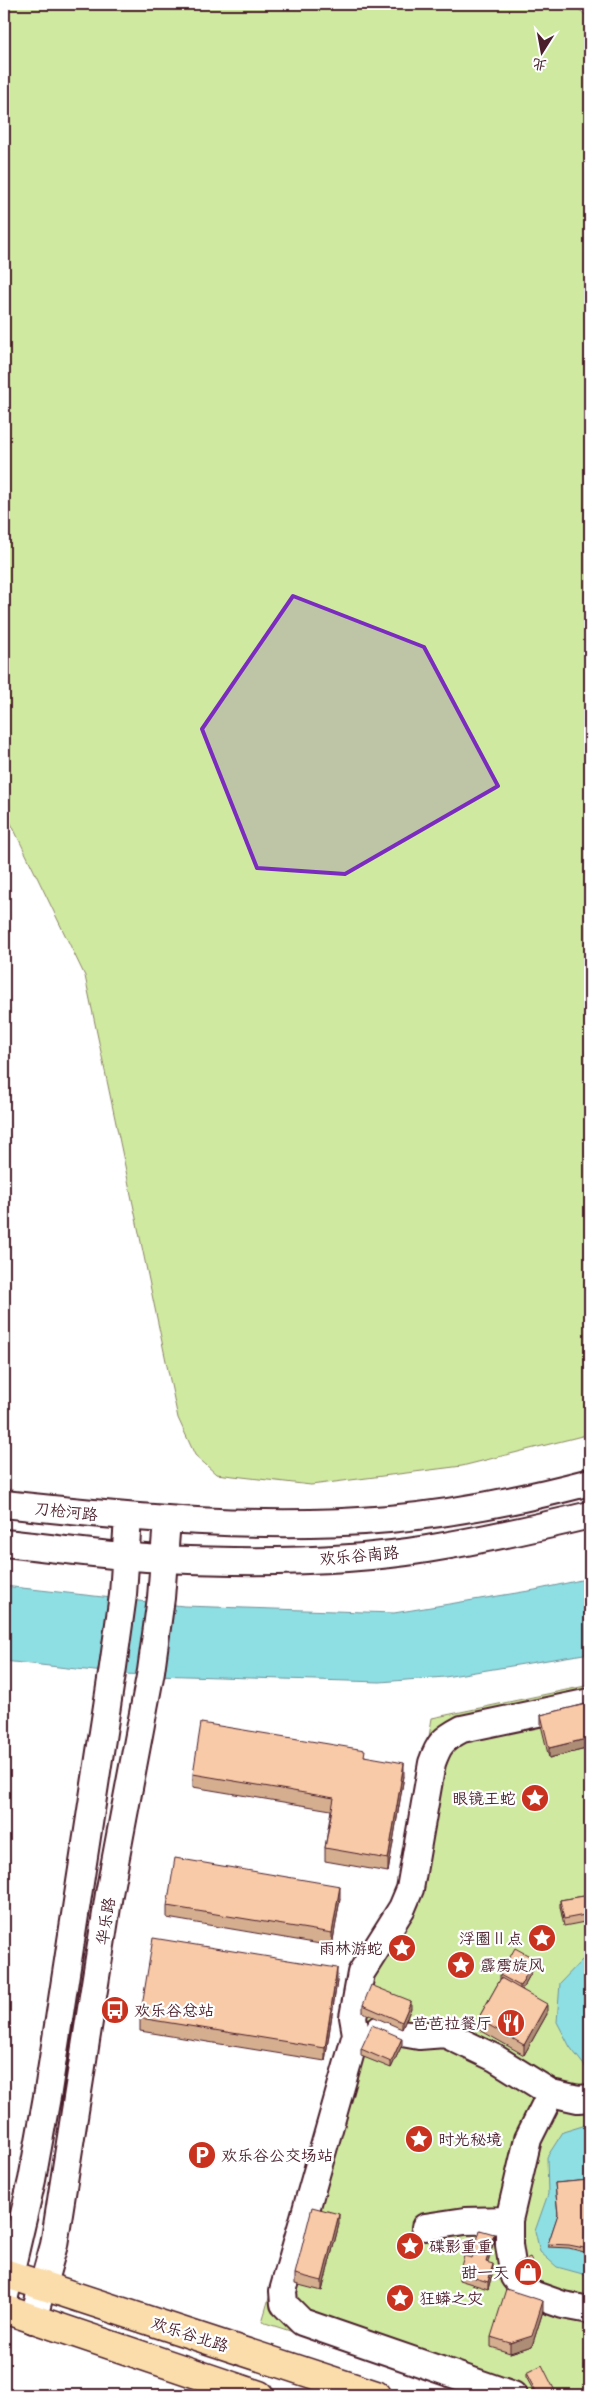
<svg xmlns="http://www.w3.org/2000/svg" width="594" height="2399" font-family="Delius,'LXGW WenKai TC',sans-serif">
	<style>
		.green { fill: #cfeaa0; stroke: #8c8466 }
		.water { fill: #8ddfe3; stroke: #729299 }
		.lines { fill: none; stroke-linecap: round; stroke-linejoin: round }
		.minor-casing { stroke: #4a1f2b; stroke-width: 30 }
		.major-casing { stroke: #4a1f2b; stroke-width: 31 }
		.minor { stroke: #fff; stroke-width: 26 }
		.major { stroke: #faddab; stroke-width: 28 }
		.wall { fill: #d5ae90; stroke: #4a1f2b }
		.shaded-wall { fill: #ae8d76; stroke: #4a1f2b }
		.building { fill: #f8caa8; stroke: #4a1f2b }
		.marked { fill: #7b2cbf; fill-opacity: 0.2; stroke: #7b2cbf; stroke-width: 4; stroke-linejoin: round }
		.labels { text-anchor: middle; dominant-baseline: central; stroke-width: 4.5; stroke-linejoin: round; paint-order: stroke }
		.street-label { font-size: 16px; fill: #4a1f2b; stroke: #fff }
		.poi-label { font-size: 16px; fill: #4a1f2b; stroke: #fff; text-anchor: start }
	</style>
	<rect width="100%" height="100%" fill="#fff"/>
	<filter id="ink" filterUnits="userSpaceOnUse"><feTurbulence type="fractalNoise" baseFrequency=".02" numOctaves="2"/><feDisplacementMap in="SourceGraphic" scale="10" xChannelSelector="R" yChannelSelector="G"/><feConvolveMatrix kernelMatrix="1 2 1 2 8 2 1 2 1" color-interpolation-filters="sRGB"/></filter>
	<g filter="url(#ink)">
		<path class="green" d="M 4,4 L 573,4 L 590,19 L 590,1434 L 462,1466 L 311,1485 L 216,1474 L 195,1455 L 178,1418 L 85,976 L 7,815 L 4,813 Z
			M 590,1685 L 590,2395 L 491,2395 L 262,2322 L 340,2056 L 405,1888 L 432,1718 Z"/>
		<path class="water" d="M 590,1578 L 590,1653 L 445,1677 L 380,1682 L 122,1674 L 4,1661 L 4,1586 L 184,1606 L 394,1613 L 535,1590 Z
			M 590,1957 L 590,2073 L 570,2047 L 557,2022 L 560,1983 L 582,1960 Z
			M 586,2125 L 590,2126 L 590,2276 L 557,2267 L 540,2252 L 535,2231 L 548,2194 L 547,2157 L 563,2132 Z"/>
		<g class="lines">
			<defs>
				<path id="minor" d="M 4,1504 C 132,1518 261,1530 389,1519 C 457,1513 525,1499 590,1482
					M 4,1543 C 57,1548 112,1557 166,1559 C 252,1563 342,1563 427,1549 C 482,1540 536,1528 590,1515
					M 380,2029 L 419,2036 L 445,2034 L 495,2058 L 551,2093 L 578,2099 L 590,2098
					M 551,2093 L 528,2139 L 509,2220 L 509,2245 L 514,2277 L 526,2292 L 563,2305 L 590,2310
					M 425,2227 L 465,2221 L 509,2220
					M 4,2300 L 32,2180 L 48,2091 L 113,1667 L 123,1595 L 128,1517
					M 33,2320 L 54,2245 L 109,1894 L 151,1671 L 161,1598 L 167,1520
					M 513,2395 L 302,2322 L 284,2304 L 283,2291 L 356,2034 L 353,2017 L 361,1973 L 402,1908 L 410,1889 L 432,1763 C 439,1743 443,1739 462,1729 L 590,1702"/>
				<path id="major" d="M 4,2273 L 376,2395
					M 4,2309 L 259,2395"/>
			</defs>
			<use href="#minor" class="minor-casing"/>
			<use href="#major" class="major-casing"/>
			<use href="#minor" class="minor"/>
			<use href="#major" class="major"/>
		</g>
		<path class="wall" d="M 590,1703 L 590,1748 L 549,1758 L 541,1725 L 541,1715 Z
			M 365,1756 L 404,1776 L 388,1872 L 325,1861 L 325,1848 L 331,1810 L 193,1787 L 193,1774 Z
			M 590,1895 L 590,1921 L 564,1926 L 560,1907 L 560,1900 Z
			M 340,1899 L 332,1946 L 167,1918 L 167,1906 Z
			M 535,1966 L 522,1989 L 547,2014 L 524,2055 L 478,2029 L 478,2019 L 500,1980 L 500,1975 Z
			M 337,1981 L 325,2061 L 140,2031 L 140,2018 Z
			M 363,2005 L 411,2008 L 402,2029 L 363,2012 Z
			M 402,2045 L 391,2068 L 361,2056 L 361,2049 Z
			M 590,2180 L 590,2255 L 584,2252 L 569,2248 L 548,2247 L 548,2244 L 558,2215 L 555,2183 Z
			M 339,2224 L 322,2291 L 295,2284 L 295,2274 Z
			M 494,2241 L 487,2262 L 493,2271 L 488,2289 L 459,2280 L 459,2273 L 472,2258 Z
			M 518,2263 L 539,2278 L 528,2284 L 518,2266 Z
			M 543,2311 L 532,2346 L 510,2353 L 491,2347 L 491,2337 Z
			M 526,2373 L 555,2394 L 554,2395 L 536,2395 L 526,2377 Z"/>
		<path class="shaded-wall" d="M 590,1738 L 590,1748 L 549,1758 L 549,1748 Z
			M 404,1763 L 404,1776 L 388,1872 L 388,1859 Z
			M 340,1886 L 340,1899 L 332,1946 L 332,1933 Z
			M 535,1959 L 535,1966 L 520,1993 L 520,1986 Z
			M 337,1968 L 337,1981 L 325,2061 L 325,2048 Z
			M 411,2001 L 411,2008 L 402,2029 L 402,2022 Z
			M 547,2004 L 547,2014 L 524,2055 L 524,2045 Z
			M 402,2038 L 402,2045 L 391,2068 L 391,2062 Z
			M 339,2214 L 339,2224 L 322,2291 L 322,2281 Z
			M 494,2234 L 494,2241 L 486,2269 L 486,2262 Z
			M 493,2264 L 493,2271 L 488,2289 L 488,2282 Z
			M 539,2274 L 539,2278 L 528,2284 L 528,2280 Z
			M 543,2301 L 543,2311 L 532,2346 L 510,2353 L 510,2343 Z
			M 555,2391 L 555,2394 L 554,2395 L 547,2395 Z"/>
		<path class="building" d="M 590,1703 L 590,1738 L 549,1748 L 541,1715 Z
			M 201,1723 L 365,1750 L 364,1756 L 404,1763 L 388,1859 L 325,1848 L 334,1798 L 193,1774 Z
			M 175,1858 L 340,1886 L 332,1933 L 167,1906 Z
			M 590,1895 L 590,1914 L 564,1919 L 560,1900 Z
			M 153,1938 L 337,1968 L 325,2048 L 140,2018 Z
			M 515,1948 L 535,1959 L 520,1986 L 500,1975 Z
			M 501,1978 L 547,2004 L 524,2045 L 478,2019 Z
			M 371,1985 L 411,2001 L 402,2022 L 363,2005 Z
			M 372,2025 L 402,2038 L 391,2062 L 361,2049 Z
			M 590,2180 L 590,2251 L 584,2248 L 569,2245 L 548,2244 L 558,2214 L 555,2183 Z
			M 312,2207 L 339,2214 L 322,2281 L 295,2274 Z
			M 480,2230 L 494,2234 L 486,2262 L 493,2264 L 488,2282 L 459,2273 L 464,2256 L 472,2258 Z
			M 530,2257 L 539,2274 L 528,2280 L 518,2263 Z
			M 506,2289 L 543,2301 L 532,2336 L 510,2343 L 491,2337 Z
			M 542,2365 L 555,2391 L 547,2395 L 538,2395 L 526,2373 Z"/>
	</g>
	<path class="marked" d="M 293,596 L 424,647 L 498,786 L 345,874 L 257,868 L 202,729 Z"/>
	<defs>
		<symbol id="sight-disc" viewBox="-11 -11 22 22"><circle r="9.5" fill="#c8321e" stroke="#fff"/><path d="M0-6L1.8-2.2L6-1.7L2.9 1.2L3.7 5.4L0 3.3L-3.7 5.4L-2.9 1.2L-6-1.7L-1.8-2.2Z" fill="#fff"/></symbol>
		<symbol id="bus-disc" viewBox="-11 -11 22 22"><circle r="9.5" fill="#c8321e" stroke="#fff"/><path d="M-5-6H5V4H4V6H2V4H-2V6H-4V4H-5ZM-3.5-4V0h7V-4ZM-3.5 1.2v1.5H-2V1.2ZM2 1.2v1.5H3.5V1.2Z" fill="#fff"/></symbol>
		<symbol id="restaurant-disc" viewBox="-11 -11 22 22"><circle r="9.5" fill="#c8321e" stroke="#fff"/><path d="M-5-6h1v4h1v-4h1v4h1v-4h1v5L-1.5 .5V6h-2V.5L-5-1ZM5-6V6H3V1.5H1.5Q1.5-4 5-6Z" fill="#fff"/></symbol>
		<symbol id="parking-disc" viewBox="-11 -11 22 22"><circle r="9.5" fill="#c8321e" stroke="#fff"/><path d="M-3.5-5.5H1a3.5 3.5 0 0 1 0 7H-1V5.5H-3.5ZM-1-3.4V-.6H.8a1.4 1.4 0 0 0 0-2.8Z" fill="#fff"/></symbol>
		<symbol id="shop-disc" viewBox="-11 -11 22 22"><circle r="9.5" fill="#c8321e" stroke="#fff"/><path d="M-5-2.5h2.3a2.7 3.5 0 0 1 5.4 0H5L5.5 6h-11ZM-1.5-2.5h3a1.5 2.3 0 0 0-3 0Z" fill="#fff"/></symbol>
	</defs>
	<g fill-rule="evenodd">
		<use href="#sight-disc" x="519" y="1782" width="32" height="32"/>
		<use href="#sight-disc" x="526" y="1922" width="32" height="32"/>
		<use href="#sight-disc" x="386" y="1932" width="32" height="32"/>
		<use href="#sight-disc" x="445" y="1949" width="32" height="32"/>
		<use href="#bus-disc" x="99" y="1994" width="32" height="32"/>
		<use href="#restaurant-disc" x="495" y="2007" width="32" height="32"/>
		<use href="#sight-disc" x="403" y="2123" width="32" height="32"/>
		<use href="#parking-disc" x="186" y="2139" width="32" height="32"/>
		<use href="#sight-disc" x="394" y="2230" width="32" height="32"/>
		<use href="#shop-disc" x="512" y="2256" width="32" height="32"/>
		<use href="#sight-disc" x="384" y="2282" width="32" height="32"/>
	</g>
	<g class="labels">
		<g class="street-label">
			<text transform="translate(66 1511) rotate(6)">刀枪河路</text>
			<text transform="translate(359 1555) rotate(-5)">欢乐谷南路</text>
			<text transform="translate(105 1921) rotate(-81)">华乐路</text>
			<text transform="translate(190 2334) rotate(18)">欢乐谷北路</text>
		</g>
		<g class="poi-label">
			<text x="516" y="1798" text-anchor="end">眼镜王蛇</text>
			<text x="523" y="1938" text-anchor="end">浮圈Ⅱ点</text>
			<text x="383" y="1948" text-anchor="end">雨林游蛇</text>
			<text x="480" y="1965">霹雳旋风</text>
			<text x="134" y="2010">欢乐谷总站</text>
			<text x="492" y="2023" text-anchor="end">芭芭拉餐厅</text>
			<text x="438" y="2139">时光秘境</text>
			<text x="221" y="2155">欢乐谷公交场站</text>
			<text x="429" y="2246">碟影重重</text>
			<text x="509" y="2272" text-anchor="end">甜一天</text>
			<text x="419" y="2298">狂蟒之灾</text>
		</g>
	</g>
	<rect width="594" height="2399" fill="none" stroke="#fff" stroke-width="20"/>
	<rect x="10" y="10" width="574" height="2379" fill="none" stroke="#4a1f2b" stroke-width="2" filter="url(#ink)"/>
	<g transform="translate(542 52) rotate(191)" stroke="#ffffff" stroke-width="4" paint-order="stroke">
	<path d="M0-4L9 19L0 12L-9 19Z" fill="#4a1f2b"/>
	<text y="-8" font-size="14" font-weight="bold" text-anchor="middle" fill="#4a1f2b">北</text>
	</g>
</svg>
